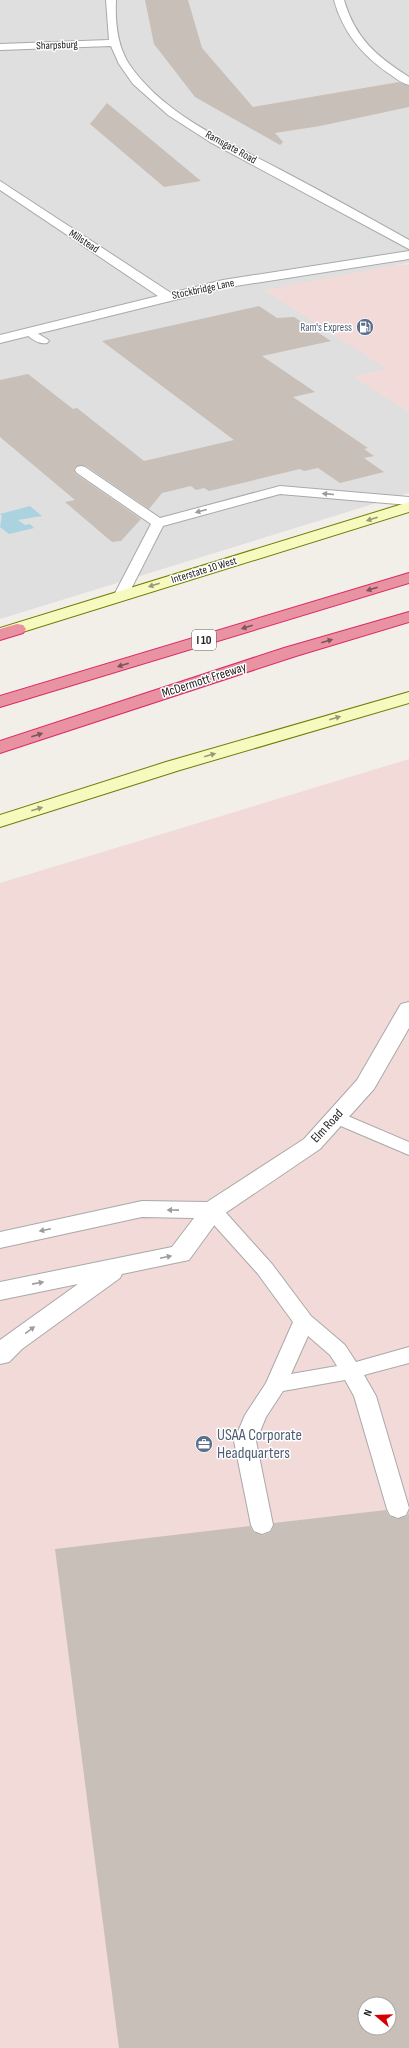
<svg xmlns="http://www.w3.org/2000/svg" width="409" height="2048" font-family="'Sofia Sans Condensed',sans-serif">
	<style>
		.residential { fill: #e0dfdf }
		.commercial { fill: #f2dad9; fill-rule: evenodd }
		.water { fill: #aad3df }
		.building { fill: #c7bfb8; fill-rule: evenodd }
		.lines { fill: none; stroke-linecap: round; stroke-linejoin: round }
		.lane-casing { stroke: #a9a9a9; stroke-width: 2 }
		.street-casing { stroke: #a9a9a9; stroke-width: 2 }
		.secondary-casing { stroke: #707d05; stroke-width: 2 }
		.highway-casing { stroke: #dc2a67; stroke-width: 2 }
		.lane { fill: #fff; fill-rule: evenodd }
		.street { fill: #fff; fill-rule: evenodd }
		.secondary { fill: #f7fabf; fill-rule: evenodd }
		.highway { fill: #e892a2; fill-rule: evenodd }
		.oneway { fill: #9c9c9c }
		.oneway2 { fill: #979978 }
		.oneway3 { fill: #7b545c }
		.labels { text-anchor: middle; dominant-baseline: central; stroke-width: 3; stroke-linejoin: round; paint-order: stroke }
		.far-street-label { font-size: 11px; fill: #222; stroke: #fff }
		.far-service-label { font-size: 11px; fill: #4e5e75; stroke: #fff; text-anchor: end }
		.shield { fill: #fff; stroke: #646464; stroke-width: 1 }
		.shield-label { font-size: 12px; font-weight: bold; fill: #222 }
		.street-label { font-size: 13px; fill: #222; stroke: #fff }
		.near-service-label { font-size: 16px; fill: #4e5e75; stroke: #fff; text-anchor: start }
	</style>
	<rect width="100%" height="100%" fill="#f2efe9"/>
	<path class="residential" d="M 0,0 L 409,0 L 409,263 L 396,265 L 387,369 L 355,377 L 409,412 L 409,493 L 0,619 Z"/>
	<path class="commercial" d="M 409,264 L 409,412 L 354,377 L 387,369 L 264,290 L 396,265 Z
		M 409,759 L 409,2048 L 0,2048 L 0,883 ZM 365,2004 L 389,2004 L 389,2028 L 365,2028 Z"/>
	<path class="water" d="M 30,506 L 42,516 L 18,520 L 25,525 L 30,524 L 34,528 L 9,534 L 0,527 L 2,516 L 0,514 Z"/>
	<path class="building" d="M 145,0 L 188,0 L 202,48 L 253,107 L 399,82 L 409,86 L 409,107 L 320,126 L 275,133 L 283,142 L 280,145 L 195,97 L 154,44 Z
		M 107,103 L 201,181 L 164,187 L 90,124 Z
		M 259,306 L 277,318 L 294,317 L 331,341 L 262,356 L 315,392 L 293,397 L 368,448 L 364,449 L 374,456 L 364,458 L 384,472 L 340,483 L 318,468 L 304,471 L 300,469 L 209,491 L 204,488 L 196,490 L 191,486 L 162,493 L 149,509 L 86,466 L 77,466 L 74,469 L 76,474 L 141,519 L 121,541 L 112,542 L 65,502 L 75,500 L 0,437 L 0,380 L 28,374 L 73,409 L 77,408 L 144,461 L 234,440 L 102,341 Z
		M 386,1510 L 389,1516 L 397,1519 L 407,1516 L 409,1512 L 409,2048 L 119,2048 L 55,1549 L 250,1526 L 253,1532 L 263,1535 L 271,1532 L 274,1523 ZM 365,2004 L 389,2004 L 389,2028 L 365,2028 Z"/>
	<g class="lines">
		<defs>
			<path id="lane" d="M 30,329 L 47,339 L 49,341 L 47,343 C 39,345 30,338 24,332 Z
				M 81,466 L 85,467 L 160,518 L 280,486 L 409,497 L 409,505 L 280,494 L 163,526 L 128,595 L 126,598 L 116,598 L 114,595 L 151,524 L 77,473 L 75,470 L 77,467 Z
				M 336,1111 L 409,1142 L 409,1155 L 329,1121 L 327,1117 L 329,1113 Z
				M 212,1203 L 219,1205 L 272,1264 L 311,1316 L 345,1345 L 356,1362 L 409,1347 L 409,1363 L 364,1375 L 376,1396 L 409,1508 L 406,1515 L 398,1518 L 390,1515 L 387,1509 L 354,1396 L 345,1380 L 283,1391 L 266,1417 L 256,1441 L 273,1525 L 270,1531 L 262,1534 L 254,1531 L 251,1525 L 234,1441 L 245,1415 L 266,1383 L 293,1322 L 258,1274 L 205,1215 L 202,1210 L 205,1205 ZM 308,1336 L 330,1355 L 337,1366 L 291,1374 Z"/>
			<path id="street" d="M 106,0 L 116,0 C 115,22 117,45 129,64 C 164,115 226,141 279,169 C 323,192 366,216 409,240 L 409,249 L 210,142 L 168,115 L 133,84 L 119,64 L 111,46 L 0,50 L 0,44 L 109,40 Z
				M 334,0 L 344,0 C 355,38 376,56 409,77 L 409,85 C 401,83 394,77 388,73 C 361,54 343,32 334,0 Z
				M 0,181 L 171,293 L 223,280 L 409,251 L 409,259 L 223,288 L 0,343 L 0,335 L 158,296 L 0,190 Z
				M 409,1002 L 409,1028 L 374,1089 L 320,1149 L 221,1216 L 189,1260 L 122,1274 L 120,1278 L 22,1349 L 9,1362 L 0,1364 L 0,1340 L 78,1284 L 0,1300 L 0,1282 L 172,1247 L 194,1218 L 142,1217 L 0,1248 L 0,1232 L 142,1201 L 207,1202 L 304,1139 L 357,1080 L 398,1009 L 401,1004 Z"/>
			<path id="secondary" d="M 409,502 L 409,512 L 0,639 L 0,628 Z
				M 409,692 L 409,703 L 180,770 L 0,827 L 0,815 L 166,762 Z"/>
			<path id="highway" d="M 409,573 L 409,583 L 0,707 L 0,696 Z
				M 409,612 L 409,622 L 296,656 L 0,753 L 0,741 L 284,648 Z
				M 17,624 L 23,625 L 26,629 L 23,633 L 0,640 L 0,629 Z"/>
		</defs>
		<use href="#lane" class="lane-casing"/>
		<use href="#street" class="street-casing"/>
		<use href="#secondary" class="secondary-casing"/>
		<use href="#highway" class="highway-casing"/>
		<use href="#lane" class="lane"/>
		<use href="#street" class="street"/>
		<use href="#secondary" class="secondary"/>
		<use href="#highway" class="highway"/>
	</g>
	<defs><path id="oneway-solid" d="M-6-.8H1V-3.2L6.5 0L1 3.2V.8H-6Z"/></defs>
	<g class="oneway">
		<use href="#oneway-solid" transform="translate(328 494) rotate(-175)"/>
		<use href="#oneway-solid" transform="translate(201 511) rotate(165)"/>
		<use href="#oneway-solid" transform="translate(173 1210) rotate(-179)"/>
		<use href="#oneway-solid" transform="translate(45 1230) rotate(168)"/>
		<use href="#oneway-solid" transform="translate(166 1257) rotate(-12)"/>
		<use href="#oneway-solid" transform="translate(38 1283) rotate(-11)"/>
		<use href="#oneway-solid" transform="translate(30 1330) rotate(-36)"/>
	</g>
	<g class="oneway2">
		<use href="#oneway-solid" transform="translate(372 519) rotate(163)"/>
		<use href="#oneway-solid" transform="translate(154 585) rotate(163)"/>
		<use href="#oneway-solid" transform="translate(335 718) rotate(-16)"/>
		<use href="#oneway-solid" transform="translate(210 755) rotate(-16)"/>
		<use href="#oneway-solid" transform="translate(37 809) rotate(-18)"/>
	</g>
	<g class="oneway3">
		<use href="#oneway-solid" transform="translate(372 589) rotate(163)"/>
		<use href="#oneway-solid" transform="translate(247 627) rotate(163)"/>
		<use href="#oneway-solid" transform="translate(327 641) rotate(-16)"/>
		<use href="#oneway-solid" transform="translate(123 665) rotate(163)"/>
		<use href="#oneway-solid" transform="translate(37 735) rotate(-18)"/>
	</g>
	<defs>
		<symbol id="fuel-disc" viewBox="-11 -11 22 22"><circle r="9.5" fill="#5c6f8a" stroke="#fff"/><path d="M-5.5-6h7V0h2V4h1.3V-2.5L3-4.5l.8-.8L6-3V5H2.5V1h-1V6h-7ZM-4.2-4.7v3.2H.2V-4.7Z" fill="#fff"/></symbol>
		<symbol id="office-disc" viewBox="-11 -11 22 22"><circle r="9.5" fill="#5c6f8a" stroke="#fff"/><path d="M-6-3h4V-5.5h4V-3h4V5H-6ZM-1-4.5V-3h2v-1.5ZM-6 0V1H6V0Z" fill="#fff"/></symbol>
	</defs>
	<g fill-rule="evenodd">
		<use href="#fuel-disc" x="355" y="317" width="20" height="20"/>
		<use href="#office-disc" x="194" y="1434" width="20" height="20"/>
	</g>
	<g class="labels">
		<g class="far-street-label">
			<text transform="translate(57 45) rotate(-2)">Sharpsburg</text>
			<text transform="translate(231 147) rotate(29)">Ramsgate Road</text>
			<text transform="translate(84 241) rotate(33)">Millstead</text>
			<text transform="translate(203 289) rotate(-12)">Stockbridge Lane</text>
			<text transform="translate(204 570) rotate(-17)">Interstate 10 West</text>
		</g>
		<g class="far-service-label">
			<text x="352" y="327">Ram's Express</text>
		</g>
		<rect class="shield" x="192" y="630" width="24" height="20" rx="3"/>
		<g class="shield-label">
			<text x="204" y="640">I 10</text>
		</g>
		<g class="street-label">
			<text transform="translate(204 680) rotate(-18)">McDermott Freeway</text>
			<text transform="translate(327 1126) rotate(-47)">Elm Road</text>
		</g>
		<g class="near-service-label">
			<text x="217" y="1435">USAA Corporate<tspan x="217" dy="18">Headquarters</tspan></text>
		</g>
	</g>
	<g transform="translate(377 2016) rotate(289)"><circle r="19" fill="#ffffff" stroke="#a7a7a7"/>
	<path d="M0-3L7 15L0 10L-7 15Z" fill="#d40000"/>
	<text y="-6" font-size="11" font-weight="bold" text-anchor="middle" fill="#222222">N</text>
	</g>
</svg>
